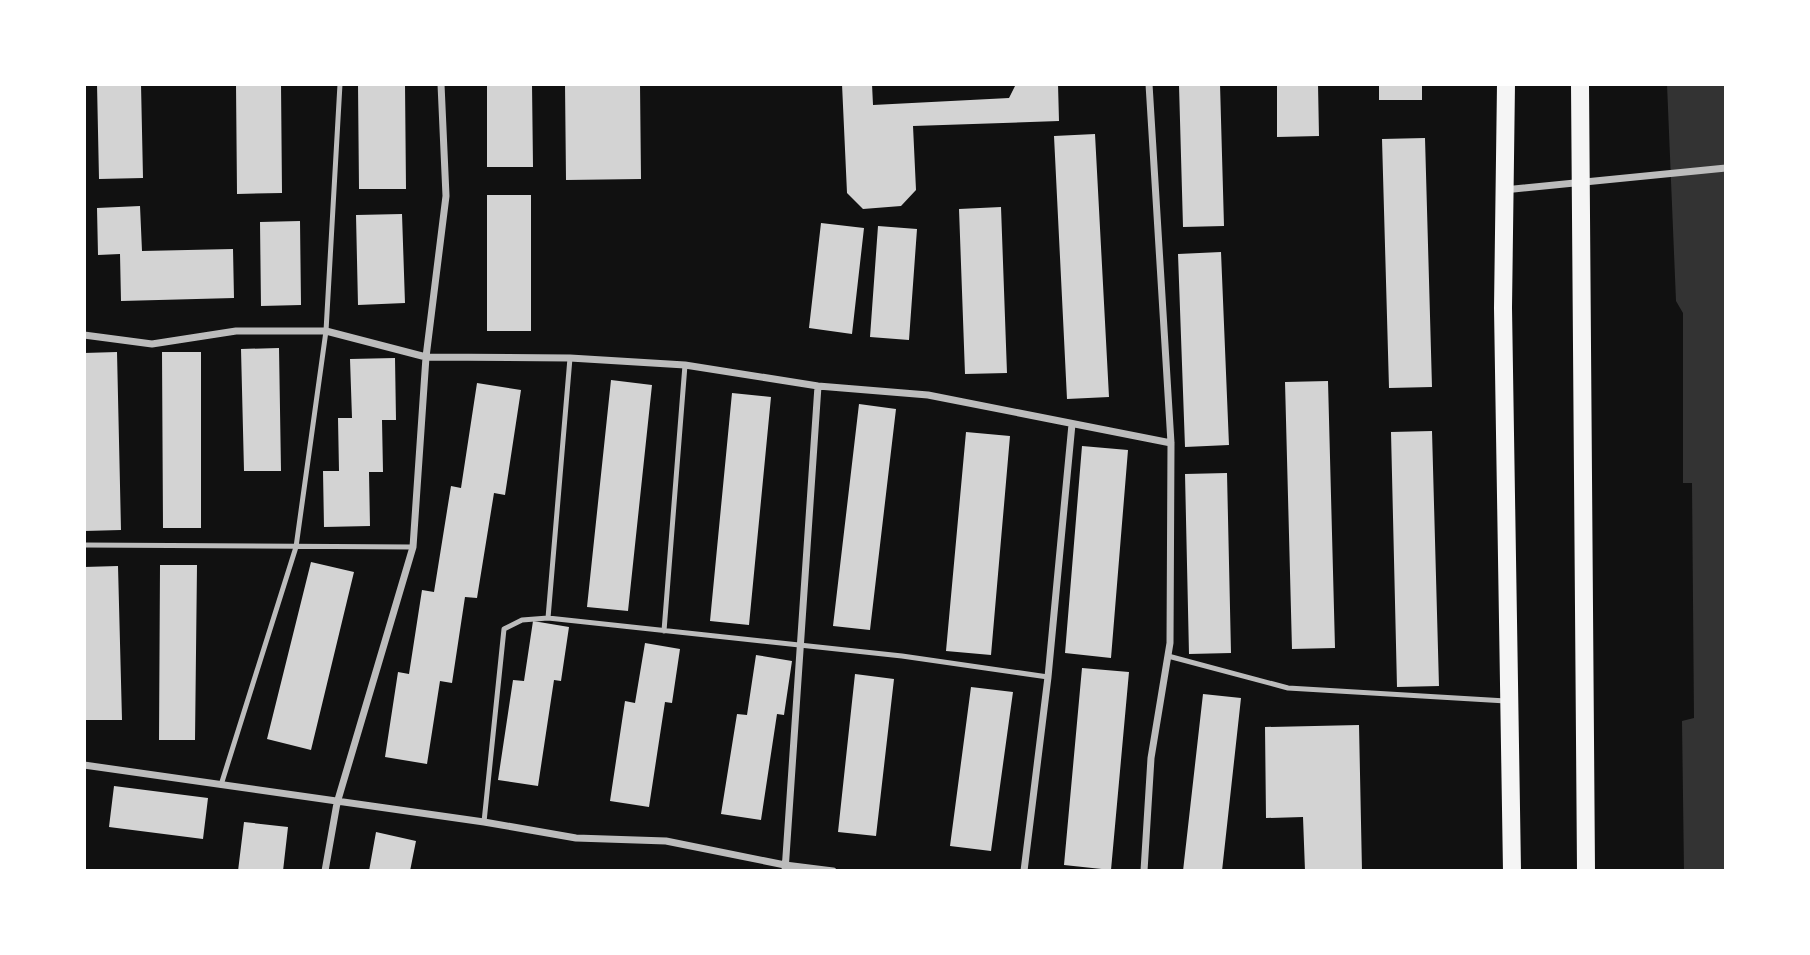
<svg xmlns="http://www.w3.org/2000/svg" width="1810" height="955" font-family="Helvetica,sans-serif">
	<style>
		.water { fill: #333 }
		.building { fill: #d3d3d3 }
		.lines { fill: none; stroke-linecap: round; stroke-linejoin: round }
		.service { stroke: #bcbcbc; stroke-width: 5 }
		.minor { stroke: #bcbcbc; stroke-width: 7 }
		.primary { stroke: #f5f5f5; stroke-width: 18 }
	</style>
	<rect width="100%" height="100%" fill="#111"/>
	<path class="water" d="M 1667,84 L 1726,84 L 1726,871 L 1684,871 L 1682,721 L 1694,718 L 1692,483 L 1683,483 L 1683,313 L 1676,301 Z"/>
	<path class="building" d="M 97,84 L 141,84 L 143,178 L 99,179 Z
		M 236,84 L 281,84 L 282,193 L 237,194 Z
		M 358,84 L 405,84 L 406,189 L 359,189 Z
		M 487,84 L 532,84 L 533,167 L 487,167 Z
		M 565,84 L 640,84 L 641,179 L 566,180 Z
		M 842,84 L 872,84 L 873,105 L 1009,98 L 1016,84 L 1058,84 L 1059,121 L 913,126 L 916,190 L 901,206 L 863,209 L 847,193 Z
		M 1220,84 L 1224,226 L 1183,227 L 1179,85 Z
		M 1277,84 L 1318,84 L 1319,136 L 1277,137 Z
		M 1379,84 L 1422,84 L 1422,100 L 1379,100 Z
		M 1095,134 L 1109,397 L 1067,399 L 1054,136 Z
		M 1425,138 L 1432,387 L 1389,388 L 1382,139 Z
		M 487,195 L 531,195 L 531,331 L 487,331 Z
		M 140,206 L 142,251 L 233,249 L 234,298 L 121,301 L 120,254 L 98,255 L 97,208 Z
		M 1001,207 L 1007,373 L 965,374 L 959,209 Z
		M 402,214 L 405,303 L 358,305 L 356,215 Z
		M 300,221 L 301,305 L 261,306 L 260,222 Z
		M 821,223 L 864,228 L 852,334 L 809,328 Z
		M 878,226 L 917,229 L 909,340 L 870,337 Z
		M 1221,252 L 1229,445 L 1185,447 L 1178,254 Z
		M 279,348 L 281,471 L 244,471 L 241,349 Z
		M 117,352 L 121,530 L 84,531 L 84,353 Z
		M 162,352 L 201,352 L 201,528 L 163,528 Z
		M 395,358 L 396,420 L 382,420 L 383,472 L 369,472 L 370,526 L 324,527 L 323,471 L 339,471 L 338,418 L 352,418 L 350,359 Z
		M 611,380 L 652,385 L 628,611 L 587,607 Z
		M 1328,381 L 1335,648 L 1292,649 L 1285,382 Z
		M 477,383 L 521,390 L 505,495 L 494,493 L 477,598 L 465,597 L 452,683 L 440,681 L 427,764 L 385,757 L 398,672 L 409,674 L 422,590 L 434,592 L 451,486 L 461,488 Z
		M 732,393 L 771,397 L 749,625 L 710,621 Z
		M 859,404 L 896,409 L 870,630 L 833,626 Z
		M 1432,431 L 1439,686 L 1397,687 L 1391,432 Z
		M 966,432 L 1010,436 L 991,655 L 946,651 Z
		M 1082,446 L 1128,450 L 1111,658 L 1065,653 Z
		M 1227,473 L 1231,653 L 1189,654 L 1185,474 Z
		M 311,562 L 354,572 L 311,750 L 267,739 Z
		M 160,565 L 197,565 L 195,740 L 159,740 Z
		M 118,566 L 122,720 L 84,720 L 84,567 Z
		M 533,621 L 569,627 L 561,681 L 554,680 L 538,786 L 498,780 L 513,680 L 524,681 Z
		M 645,643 L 680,649 L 672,703 L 665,702 L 649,807 L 610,801 L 625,701 L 635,703 Z
		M 756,655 L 792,661 L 784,715 L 777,714 L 761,820 L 721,814 L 737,714 L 747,715 Z
		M 1082,668 L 1129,672 L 1111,870 L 1064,865 Z
		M 855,674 L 894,679 L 876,836 L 838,832 Z
		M 971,687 L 1013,692 L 991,851 L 950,846 Z
		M 1203,694 L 1241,698 L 1222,871 L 1183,871 Z
		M 1359,725 L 1362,871 L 1305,871 L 1303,817 L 1266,818 L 1265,727 Z
		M 114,786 L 208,798 L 203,839 L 109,827 Z
		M 244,822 L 288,827 L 283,871 L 238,871 Z
		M 376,832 L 416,841 L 410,871 L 369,871 Z"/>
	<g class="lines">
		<path class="service" d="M 84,545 L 413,547
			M 548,618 L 570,358
			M 664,631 L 685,365
			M 1168,656 L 1288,688 L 1506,701
			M 221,785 L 296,547 L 326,331 L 340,84
			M 484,822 L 504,629 L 522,620 L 548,618 L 902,656 L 1048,677"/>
		<path class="minor" d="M 1504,190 L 1726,168
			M 84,335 L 152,344 L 236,331 L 326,331 L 426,357 L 570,358 L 685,365 L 818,386 L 928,395 L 1171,443
			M 84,765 L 484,822 L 576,838 L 666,841 L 785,865 L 833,871
			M 325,871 L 337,803 L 413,547 L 426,357 L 446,196 L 441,84
			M 785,871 L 818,386
			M 1024,871 L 1048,677 L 1072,424
			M 1144,871 L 1151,758 L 1170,643 L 1171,443 L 1149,84"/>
		<path class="primary" d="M 1506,84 L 1503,308 L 1512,871
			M 1580,84 L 1586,871"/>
	</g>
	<rect width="1810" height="955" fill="none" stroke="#ffffff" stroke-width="172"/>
</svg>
